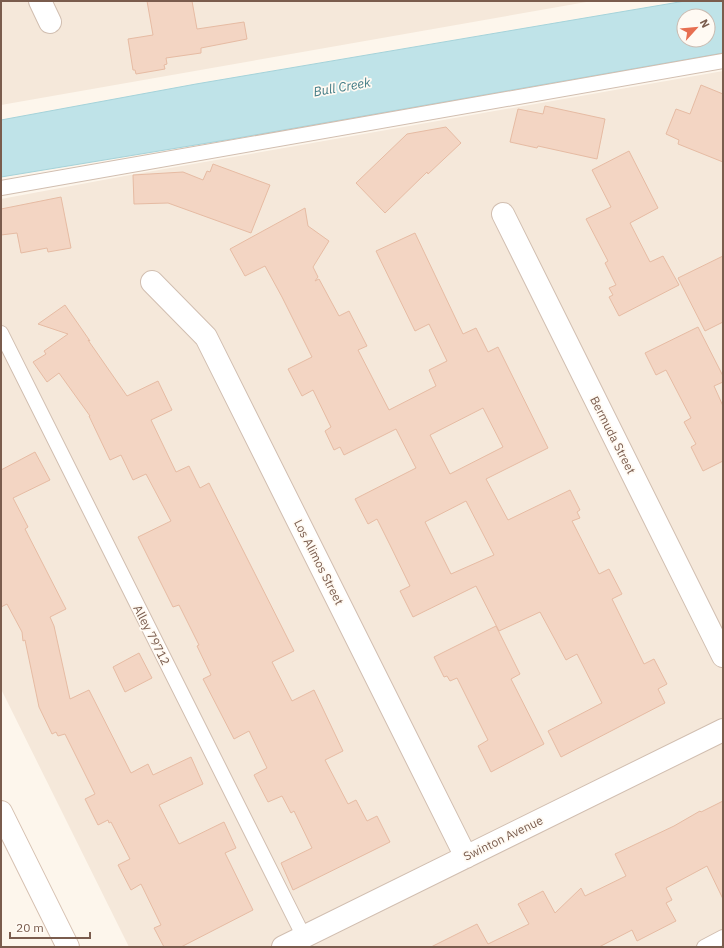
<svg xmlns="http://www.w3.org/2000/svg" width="724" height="948" font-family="'IBM Plex Sans',sans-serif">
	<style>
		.residential { fill: #f5e8da }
		.water { fill: #bfe3e8; stroke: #a5d3da; fill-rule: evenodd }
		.building { fill: #f3d5c3; stroke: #e6bba3; fill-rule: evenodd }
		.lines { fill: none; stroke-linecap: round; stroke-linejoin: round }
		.lane-casing { stroke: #d1beb0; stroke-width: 16 }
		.street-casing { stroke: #d1beb0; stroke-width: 24 }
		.secondary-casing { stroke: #d6c0b0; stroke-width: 24 }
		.lane { stroke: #fff; stroke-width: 14 }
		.street { stroke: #fff; stroke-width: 22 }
		.secondary { stroke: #fff; stroke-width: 22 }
		.labels { text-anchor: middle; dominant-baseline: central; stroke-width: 3.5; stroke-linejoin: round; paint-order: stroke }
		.street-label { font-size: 12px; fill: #7a5c4d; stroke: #fffaf3 }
		.water-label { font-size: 13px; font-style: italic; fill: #437c86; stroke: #fffaf3 }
	</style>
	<rect width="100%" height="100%" fill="#fdf6ec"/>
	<path class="residential" d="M 1,1 L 592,1 L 1,105 Z
		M 723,71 L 723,947 L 129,947 L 1,689 L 1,199 L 130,175 Z"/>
	<path class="water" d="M 685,1 L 723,1 L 723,53 L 232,139 L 1,177 L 1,120 L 196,84 ZM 684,16 L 708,16 L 708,40 L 684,40 Z"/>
	<path class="building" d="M 147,1 L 192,1 L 197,29 L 244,22 L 247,39 L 201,48 L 201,53 L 166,58 L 167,64 L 164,65 L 165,69 L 136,74 L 135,70 L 133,70 L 128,39 L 153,35 Z
		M 701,85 L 723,94 L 723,162 L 678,144 L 679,140 L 666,134 L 676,109 L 690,114 Z
		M 545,106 L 605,119 L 597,159 L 538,146 L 537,148 L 510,142 L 518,109 L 543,114 Z
		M 446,127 L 461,143 L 428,174 L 427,172 L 385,213 L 356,183 L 407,134 Z
		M 629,151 L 658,208 L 630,223 L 650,262 L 663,256 L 679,285 L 619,316 L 609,297 L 613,295 L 609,288 L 616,285 L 605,263 L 608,261 L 586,219 L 611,207 L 592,170 Z
		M 213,164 L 270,185 L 251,233 L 168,203 L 134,204 L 133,175 L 183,172 L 203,180 L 207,171 L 210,172 Z
		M 61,197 L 71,248 L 48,252 L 47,248 L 21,253 L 17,233 L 1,235 L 1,209 Z
		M 305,208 L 308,226 L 329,241 L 313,267 L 318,277 L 315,281 L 319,279 L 339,316 L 349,311 L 367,346 L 358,350 L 389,410 L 436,386 L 429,370 L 447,361 L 429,324 L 415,331 L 376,251 L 415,233 L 463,334 L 476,328 L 488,352 L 498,347 L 548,448 L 486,479 L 508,520 L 570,490 L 580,510 L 577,512 L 580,518 L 572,521 L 599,574 L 609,569 L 622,594 L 612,599 L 644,664 L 654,659 L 667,684 L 658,689 L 665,703 L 561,757 L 548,731 L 602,703 L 577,654 L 566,660 L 540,612 L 499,631 L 476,586 L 413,617 L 400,591 L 410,586 L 390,545 L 377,519 L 368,524 L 355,499 L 416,468 L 396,429 L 344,455 L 340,447 L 334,450 L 325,431 L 331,427 L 313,390 L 302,396 L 288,369 L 312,357 L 282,297 L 265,266 L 245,276 L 230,249 ZM 483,408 L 503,447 L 450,474 L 430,435 ZM 466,501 L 494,555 L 451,574 L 425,522 Z
		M 723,256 L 723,322 L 705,331 L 678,278 Z
		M 65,305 L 90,341 L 88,340 L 127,396 L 158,381 L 172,410 L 151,420 L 176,472 L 189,466 L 200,488 L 209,483 L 294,651 L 272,662 L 292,701 L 314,690 L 343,751 L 325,760 L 348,804 L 356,800 L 367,821 L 377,816 L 390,842 L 293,890 L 281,863 L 312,848 L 294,811 L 291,813 L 282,796 L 268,802 L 254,775 L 267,768 L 249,731 L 234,739 L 203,679 L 211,675 L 197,646 L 199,645 L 179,605 L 173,607 L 138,537 L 171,521 L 146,474 L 133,480 L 121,455 L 110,460 L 89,416 L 90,416 L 59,373 L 47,382 L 33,362 L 46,354 L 44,351 L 68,334 L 38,324 Z
		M 698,327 L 723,376 L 723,382 L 714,386 L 723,406 L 723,461 L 703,471 L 691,447 L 696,444 L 684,422 L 691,418 L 666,370 L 656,375 L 645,353 Z
		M 35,452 L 50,480 L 13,498 L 28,527 L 25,529 L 66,609 L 50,617 L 54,626 L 70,699 L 89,690 L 131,773 L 148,764 L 153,775 L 191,757 L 203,784 L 159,805 L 179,844 L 224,822 L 236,848 L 225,853 L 253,910 L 181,947 L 164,947 L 154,928 L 161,925 L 141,884 L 131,890 L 118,865 L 130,859 L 111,822 L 109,823 L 108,820 L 98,825 L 85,799 L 95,794 L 65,734 L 58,736 L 56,732 L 52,734 L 39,707 L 25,640 L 23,641 L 22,632 L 7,604 L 1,607 L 1,470 Z
		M 496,626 L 520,674 L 511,679 L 544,744 L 491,772 L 478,746 L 488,740 L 457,678 L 450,681 L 447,676 L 444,677 L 434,657 Z
		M 139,653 L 152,678 L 125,692 L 113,667 Z
		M 723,801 L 723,899 L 707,866 L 666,888 L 672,900 L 666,903 L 676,921 L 637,941 L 632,930 L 599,947 L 431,947 L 477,924 L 488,944 L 529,924 L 518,904 L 543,891 L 555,913 L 581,888 L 585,896 L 626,876 L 615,854 L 674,826 L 700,811 L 701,812 Z"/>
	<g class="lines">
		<defs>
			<path id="lane" d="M 1,188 L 723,61
				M 1,333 L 304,937
				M 704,947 L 723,937"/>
			<path id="street" d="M 40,1 L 50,22
				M 503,214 L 723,656
				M 152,282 L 206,337 L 466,857
				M 283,947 L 723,730"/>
			<path id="secondary" d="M 1,812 L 68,947"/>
		</defs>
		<use href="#lane" class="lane-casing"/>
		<use href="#street" class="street-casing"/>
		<use href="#secondary" class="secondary-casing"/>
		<use href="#lane" class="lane"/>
		<use href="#street" class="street"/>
		<use href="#secondary" class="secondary"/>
	</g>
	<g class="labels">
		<g class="street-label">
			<text transform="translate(613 435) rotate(63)">Bermuda Street</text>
			<text transform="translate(319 562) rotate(63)">Los Alimos Street</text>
			<text transform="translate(152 635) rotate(63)">Alley 79712</text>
			<text transform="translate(503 838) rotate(-26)">Swinton Avenue</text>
		</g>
		<g class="water-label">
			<text transform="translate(342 87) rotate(-10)">Bull Creek</text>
		</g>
	</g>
	<rect width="724" height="948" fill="none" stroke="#7a5c4d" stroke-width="4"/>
	<g transform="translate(696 28) rotate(63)"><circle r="19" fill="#fffaf3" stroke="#cabbb1"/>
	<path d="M0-3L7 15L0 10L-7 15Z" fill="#e76f51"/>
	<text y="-6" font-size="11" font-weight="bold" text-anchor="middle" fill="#7a5c4d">N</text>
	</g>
	<path d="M10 932v6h80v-6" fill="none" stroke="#7a5c4d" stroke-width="2"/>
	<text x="16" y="932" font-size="12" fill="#7a5c4d" stroke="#fffaf3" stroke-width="3" paint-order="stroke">20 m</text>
</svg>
